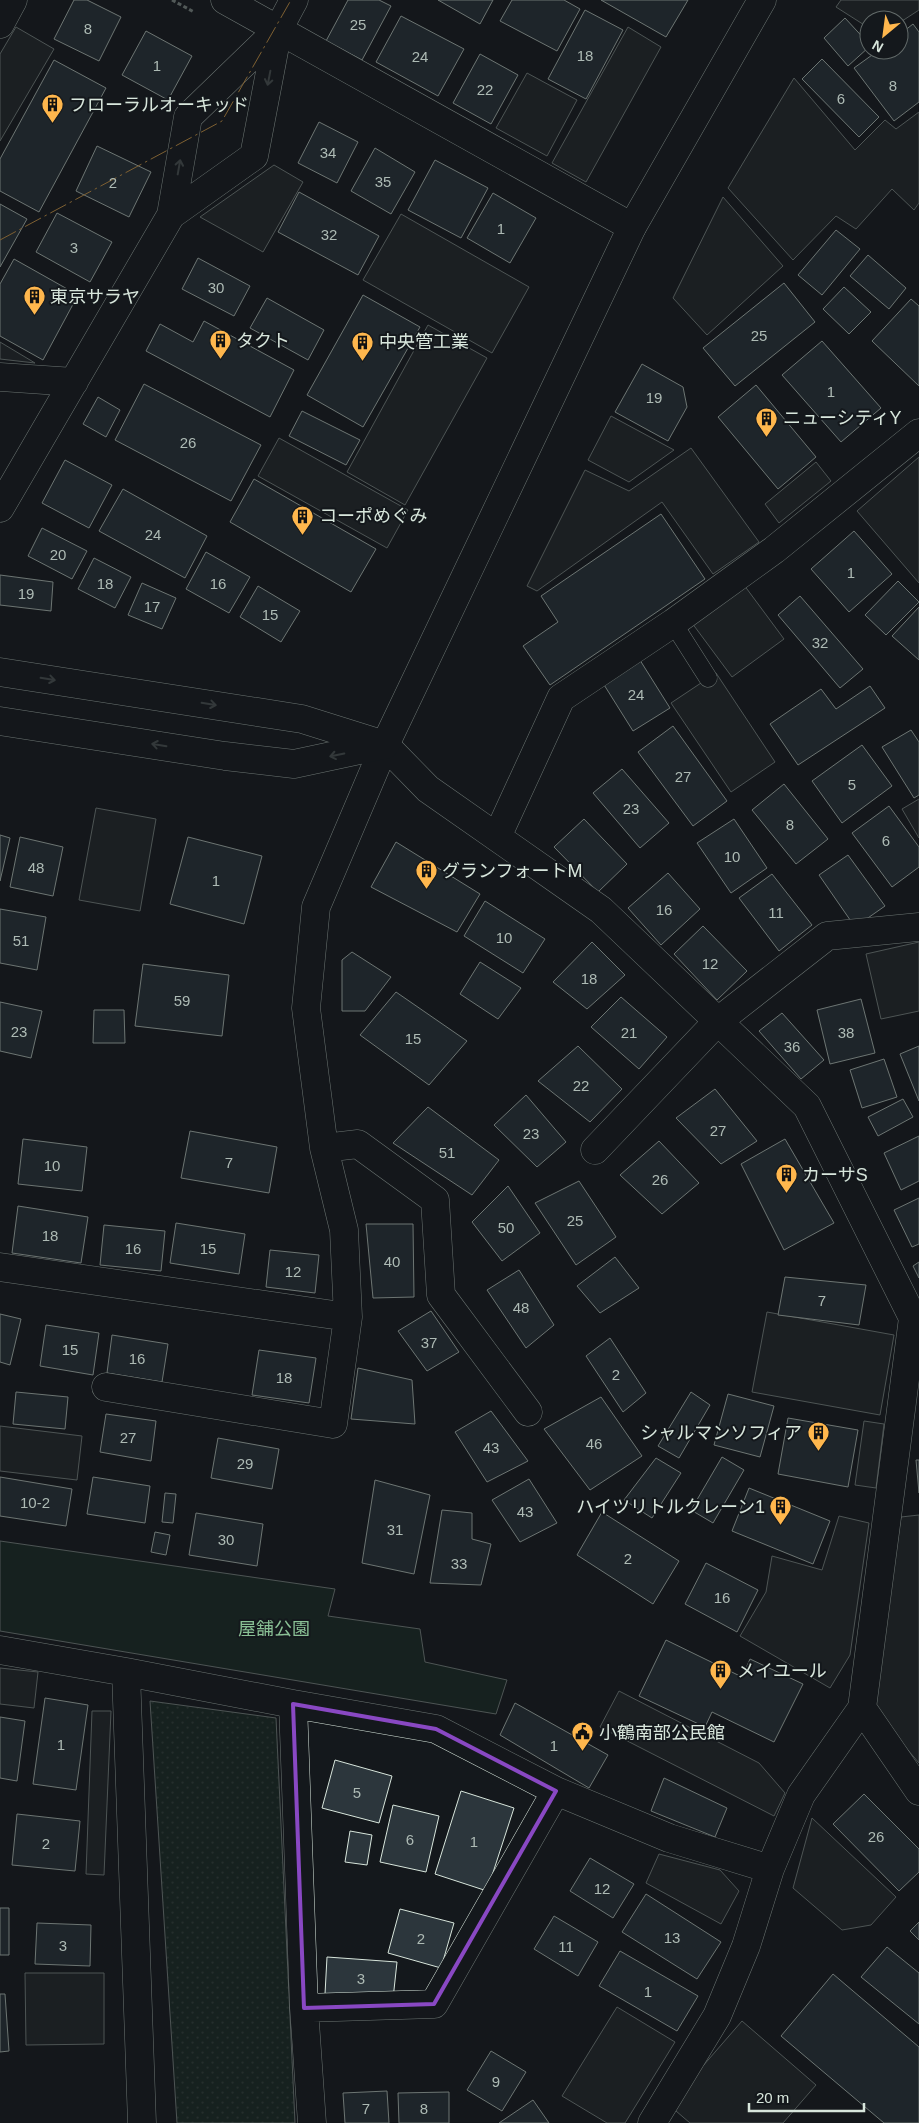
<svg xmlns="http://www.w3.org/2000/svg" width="919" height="2123" font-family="Helvetica,'Noto Sans JP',sans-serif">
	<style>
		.grass { fill: url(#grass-dots); stroke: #939e99 }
		.park { fill: #1a2d24; stroke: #939e99 }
		.parking { fill: #24282b; stroke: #939e99 }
		.building { fill: #2c363c; stroke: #d8e6dc }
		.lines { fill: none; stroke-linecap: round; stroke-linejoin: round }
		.lane-casing { stroke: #d8e6dc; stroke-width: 19 }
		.street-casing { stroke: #d8e6dc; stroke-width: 29 }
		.secondary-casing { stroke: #d8e6dc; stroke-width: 29 }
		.path { stroke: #9da8a2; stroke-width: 3; stroke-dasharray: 4 2.5; stroke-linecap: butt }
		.lane { stroke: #14181c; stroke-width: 18 }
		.street { stroke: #14181c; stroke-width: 28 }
		.secondary { stroke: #14181c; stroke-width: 28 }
		.power { stroke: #ffb74d; stroke-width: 1; stroke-dasharray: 18 4 2.5 4; stroke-linecap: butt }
		.oneway { stroke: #59605f }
		.marked { fill: none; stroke: #8948c3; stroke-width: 4; stroke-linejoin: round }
		.labels { text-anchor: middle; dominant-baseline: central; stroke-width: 4; stroke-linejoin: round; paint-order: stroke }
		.number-label { font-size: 15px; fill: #adbab4 }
		.poi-label { font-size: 18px; fill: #d8e6dc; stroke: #14181c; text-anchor: start }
		.park-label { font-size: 18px; fill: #8ac095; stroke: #14181c }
	</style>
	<defs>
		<pattern id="grass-dots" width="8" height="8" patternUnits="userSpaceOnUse" patternTransform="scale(1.25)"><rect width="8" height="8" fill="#1a2d24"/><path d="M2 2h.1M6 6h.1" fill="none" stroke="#3b4b43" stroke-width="1.8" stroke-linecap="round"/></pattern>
	</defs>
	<rect width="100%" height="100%" fill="#14181c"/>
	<path class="grass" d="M 150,1701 L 276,1718 L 295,2123 L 177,2123 Z"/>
	<path class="park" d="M 0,1541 L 335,1589 L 328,1616 L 420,1629 L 425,1662 L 507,1680 L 496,1714 L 0,1631 Z"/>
	<path class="parking" d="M 841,0 L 919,0 L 919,10 L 899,23 L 899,20 L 869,20 L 869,28 L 836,7 Z
		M 16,27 L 54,49 L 0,141 L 0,54 Z
		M 628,27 L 661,47 L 586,182 L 552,163 Z
		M 527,73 L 577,100 L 547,156 L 496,128 Z
		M 794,78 L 855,150 L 885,120 L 896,129 L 919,112 L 919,203 L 914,210 L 892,189 L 856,229 L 836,216 L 793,260 L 728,188 Z
		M 274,165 L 303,182 L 263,252 L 200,217 Z
		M 723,197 L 783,266 L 707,335 L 673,298 Z
		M 401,214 L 529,287 L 492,353 L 363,280 Z
		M 428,325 L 487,358 L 405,505 L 347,472 Z
		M 0,342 L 35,363 L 0,359 Z
		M 611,416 L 674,450 L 629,482 L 588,460 Z
		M 279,438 L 408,510 L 387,548 L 258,476 Z
		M 691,448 L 759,542 L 713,574 L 662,502 L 537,591 L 527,586 L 585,470 L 629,491 Z
		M 919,457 L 919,583 L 857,511 Z
		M 816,462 L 831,481 L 779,523 L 765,504 Z
		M 744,585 L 784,639 L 732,677 L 692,623 Z
		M 716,673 L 775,762 L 731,792 L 671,703 Z
		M 919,799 L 919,838 L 902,809 Z
		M 96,808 L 156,819 L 140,911 L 79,900 Z
		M 919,942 L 919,1011 L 881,1019 L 866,954 Z
		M 767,1312 L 894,1335 L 880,1415 L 752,1392 Z
		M 864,1421 L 884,1424 L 876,1488 L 855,1485 Z
		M 0,1426 L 82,1436 L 77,1480 L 0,1471 Z
		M 919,1515 L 919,1763 L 873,1709 L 901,1517 Z
		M 839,1516 L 869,1523 L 850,1655 L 830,1688 L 740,1636 L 766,1592 L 772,1556 L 822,1570 Z
		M 0,1668 L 38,1672 L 34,1708 L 0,1704 Z
		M 619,1691 L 759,1763 L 785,1793 L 774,1816 L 600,1727 Z
		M 92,1711 L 111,1711 L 104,1875 L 86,1874 Z
		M 812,1818 L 896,1897 L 871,1925 L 842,1930 L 793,1888 Z
		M 659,1854 L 720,1870 L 739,1891 L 721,1924 L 646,1883 Z
		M 25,1973 L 104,1973 L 104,2044 L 26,2045 Z
		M 617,2007 L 675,2042 L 625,2123 L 607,2123 L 562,2096 Z
		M 742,2021 L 816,2085 L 783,2123 L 690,2123 L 669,2105 Z"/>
	<path class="building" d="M 74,0 L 87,0 L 121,17 L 99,61 L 54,39 Z
		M 348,0 L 379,0 L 391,6 L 362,60 L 326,41 Z
		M 438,0 L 493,0 L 480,24 Z
		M 512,0 L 564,0 L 580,9 L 557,51 L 500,21 Z
		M 601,0 L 688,0 L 666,37 Z
		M 585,10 L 623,30 L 586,99 L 548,79 Z
		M 401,16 L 464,49 L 438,96 L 376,62 Z
		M 845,18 L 869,44 L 869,47 L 848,66 L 824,38 Z
		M 913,24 L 919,32 L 919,102 L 894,121 L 854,68 L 879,50 L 899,50 L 899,35 Z
		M 146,31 L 192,56 L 168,100 L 122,75 Z
		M 480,54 L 518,75 L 491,124 L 453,103 Z
		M 822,59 L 879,117 L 859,137 L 802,79 Z
		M 54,60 L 106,88 L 39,212 L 0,191 L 0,159 Z
		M 319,122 L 358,142 L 337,183 L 298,163 Z
		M 97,146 L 151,172 L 129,217 L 76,191 Z
		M 375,148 L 415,172 L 391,214 L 351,191 Z
		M 435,160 L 488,188 L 461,238 L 408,210 Z
		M 299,192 L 379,236 L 358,275 L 278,232 Z
		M 493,193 L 536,218 L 510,263 L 467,238 Z
		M 0,204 L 27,219 L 0,267 Z
		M 57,213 L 112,242 L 90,282 L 36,252 Z
		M 836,230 L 860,249 L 822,295 L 798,275 Z
		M 868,255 L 906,288 L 889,309 L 850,276 Z
		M 198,258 L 250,286 L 234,316 L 182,289 Z
		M 14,259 L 78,295 L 43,360 L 0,336 L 0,284 Z
		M 784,283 L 815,322 L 735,386 L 703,348 Z
		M 844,287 L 871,312 L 849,334 L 823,309 Z
		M 363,295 L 420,327 L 363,427 L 307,395 Z
		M 267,298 L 324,330 L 308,360 L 250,328 Z
		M 911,299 L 919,306 L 919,386 L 872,341 Z
		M 204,321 L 294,370 L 270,417 L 146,351 L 160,324 L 193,342 Z
		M 822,341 L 881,408 L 841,442 L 782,375 Z
		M 642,364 L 683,387 L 687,407 L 668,441 L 615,412 Z
		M 144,384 L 261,445 L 231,501 L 115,440 Z
		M 756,385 L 816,457 L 778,489 L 718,417 Z
		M 98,397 L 120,410 L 106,437 L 83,424 Z
		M 302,411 L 360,440 L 346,465 L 289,436 Z
		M 65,460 L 112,485 L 89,528 L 42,503 Z
		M 254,479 L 376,549 L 351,592 L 230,522 Z
		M 123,489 L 207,536 L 185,578 L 99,531 Z
		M 661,514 L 705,579 L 550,685 L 523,646 L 558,622 L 541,596 Z
		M 42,528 L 87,551 L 72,579 L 28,556 Z
		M 854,531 L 892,574 L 849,612 L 811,569 Z
		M 206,552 L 250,577 L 229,613 L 186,589 Z
		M 94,558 L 131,577 L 115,608 L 78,589 Z
		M 0,575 L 53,582 L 51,611 L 0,605 Z
		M 898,581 L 919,602 L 886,635 L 865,615 Z
		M 142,583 L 176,598 L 162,629 L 128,615 Z
		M 258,586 L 300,611 L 281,642 L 240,617 Z
		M 800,596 L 863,669 L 840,688 L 778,615 Z
		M 919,607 L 919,660 L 892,636 Z
		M 638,657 L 670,708 L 633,731 L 601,680 Z
		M 870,686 L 885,708 L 798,765 L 770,724 L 821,689 L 836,709 Z
		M 673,726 L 727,801 L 693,826 L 638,752 Z
		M 911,730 L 919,742 L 919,795 L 914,798 L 882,747 Z
		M 862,745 L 892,786 L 842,823 L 812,781 Z
		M 622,769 L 669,823 L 640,848 L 593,793 Z
		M 784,784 L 828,839 L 796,864 L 752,810 Z
		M 889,806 L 919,847 L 919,867 L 892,887 L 852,833 Z
		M 584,819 L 627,864 L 598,892 L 554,847 Z
		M 734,819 L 767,868 L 731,893 L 697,843 Z
		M 0,835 L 10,838 L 0,881 Z
		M 20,837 L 63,847 L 53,896 L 10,887 Z
		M 188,837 L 262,856 L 244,924 L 170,904 Z
		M 396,842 L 480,894 L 457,932 L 371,887 Z
		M 848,855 L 885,906 L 855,927 L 819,875 Z
		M 668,873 L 700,909 L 661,945 L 628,908 Z
		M 772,874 L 812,925 L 779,951 L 739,898 Z
		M 485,901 L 545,939 L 523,973 L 464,936 Z
		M 0,909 L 46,917 L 37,970 L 0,963 Z
		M 703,926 L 747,971 L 717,1000 L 674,954 Z
		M 592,942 L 625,975 L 587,1009 L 553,982 Z
		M 352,952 L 391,977 L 365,1011 L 342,1011 L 342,960 Z
		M 480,962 L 521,988 L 498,1019 L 460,994 Z
		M 143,964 L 229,975 L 222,1036 L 135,1026 Z
		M 396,992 L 467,1041 L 429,1085 L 360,1035 Z
		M 621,997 L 667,1037 L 639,1069 L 591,1027 Z
		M 861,999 L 875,1053 L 830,1064 L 817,1010 Z
		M 0,1002 L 42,1011 L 31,1058 L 0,1051 Z
		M 94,1010 L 124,1010 L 125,1043 L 93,1043 Z
		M 782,1013 L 824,1060 L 801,1079 L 759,1031 Z
		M 578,1046 L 622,1089 L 590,1122 L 538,1081 Z
		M 919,1046 L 919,1101 L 900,1054 Z
		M 884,1059 L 897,1097 L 862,1108 L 850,1070 Z
		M 715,1089 L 757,1141 L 721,1164 L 676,1118 Z
		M 526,1095 L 566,1142 L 537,1167 L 494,1125 Z
		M 903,1099 L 913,1117 L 878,1136 L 868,1117 Z
		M 428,1107 L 499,1160 L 472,1195 L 393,1143 Z
		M 190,1131 L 277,1147 L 269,1193 L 181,1178 Z
		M 919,1136 L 919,1181 L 901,1190 L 884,1153 Z
		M 23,1139 L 87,1147 L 82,1191 L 18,1184 Z
		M 785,1139 L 834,1223 L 784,1250 L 741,1164 Z
		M 659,1141 L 699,1183 L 662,1214 L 620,1175 Z
		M 579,1181 L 616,1237 L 576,1265 L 535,1203 Z
		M 508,1186 L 540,1233 L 502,1261 L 472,1222 Z
		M 919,1198 L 919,1244 L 912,1247 L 894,1210 Z
		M 18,1206 L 88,1217 L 81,1263 L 12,1253 Z
		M 176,1223 L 245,1234 L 239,1274 L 170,1263 Z
		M 366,1224 L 413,1224 L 414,1297 L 373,1298 Z
		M 104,1225 L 165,1231 L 161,1271 L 100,1265 Z
		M 270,1250 L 319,1255 L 315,1293 L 266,1287 Z
		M 615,1257 L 639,1288 L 600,1313 L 577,1286 Z
		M 919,1262 L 919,1278 L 913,1266 Z
		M 519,1270 L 554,1325 L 526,1348 L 487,1290 Z
		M 785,1277 L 866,1285 L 859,1325 L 778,1315 Z
		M 431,1311 L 459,1352 L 427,1371 L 398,1331 Z
		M 0,1314 L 21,1319 L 10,1365 L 0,1362 Z
		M 46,1325 L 99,1333 L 93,1375 L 40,1366 Z
		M 112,1335 L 168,1344 L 162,1382 L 107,1373 Z
		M 610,1338 L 646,1393 L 623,1412 L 586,1356 Z
		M 259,1350 L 316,1358 L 309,1403 L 252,1395 Z
		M 358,1368 L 412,1380 L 415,1424 L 351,1419 Z
		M 16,1392 L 68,1397 L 65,1429 L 13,1424 Z
		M 691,1392 L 710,1405 L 679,1458 L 658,1446 Z
		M 728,1394 L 774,1406 L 760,1457 L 714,1445 Z
		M 601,1397 L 642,1456 L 590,1490 L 544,1429 Z
		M 491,1411 L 528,1461 L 487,1482 L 455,1432 Z
		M 106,1414 L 156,1421 L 151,1461 L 100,1452 Z
		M 788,1418 L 858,1430 L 848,1487 L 778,1474 Z
		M 218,1438 L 279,1449 L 272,1489 L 211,1478 Z
		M 722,1457 L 744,1470 L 713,1523 L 691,1510 Z
		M 656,1458 L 681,1473 L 652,1518 L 624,1500 Z
		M 916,1460 L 919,1460 L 919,1493 Z
		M 0,1477 L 72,1489 L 66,1526 L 0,1516 Z
		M 93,1477 L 150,1486 L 145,1523 L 87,1514 Z
		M 529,1479 L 557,1523 L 520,1542 L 492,1500 Z
		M 375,1480 L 430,1495 L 414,1574 L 362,1563 Z
		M 749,1488 L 830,1521 L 813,1564 L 732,1531 Z
		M 165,1493 L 176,1494 L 173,1523 L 162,1522 Z
		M 442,1510 L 472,1513 L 472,1539 L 491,1544 L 481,1585 L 430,1583 Z
		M 602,1512 L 679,1561 L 653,1604 L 577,1555 Z
		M 196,1513 L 263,1524 L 257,1566 L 189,1555 Z
		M 155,1532 L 170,1535 L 166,1555 L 151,1552 Z
		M 706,1563 L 758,1590 L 737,1632 L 685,1604 Z
		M 666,1640 L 742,1677 L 750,1659 L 803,1684 L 774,1742 L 712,1712 L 705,1727 L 639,1696 Z
		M 45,1698 L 88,1705 L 76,1790 L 33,1784 Z
		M 515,1703 L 608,1755 L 589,1788 L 500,1735 Z
		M 0,1717 L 25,1721 L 17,1781 L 0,1778 Z
		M 335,1760 L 392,1776 L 379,1823 L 322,1808 Z
		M 664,1778 L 727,1808 L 715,1837 L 651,1811 Z
		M 461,1791 L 514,1808 L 487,1891 L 435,1874 Z
		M 864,1794 L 919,1849 L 919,1872 L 899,1891 L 833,1824 Z
		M 393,1805 L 439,1816 L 426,1872 L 380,1862 Z
		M 17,1814 L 80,1821 L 75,1871 L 12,1865 Z
		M 350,1831 L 372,1835 L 367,1865 L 345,1862 Z
		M 590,1858 L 634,1884 L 613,1918 L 570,1891 Z
		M 646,1894 L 721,1942 L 697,1979 L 622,1932 Z
		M 0,1908 L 9,1908 L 9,1955 L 0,1955 Z
		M 400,1909 L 454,1923 L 441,1968 L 388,1953 Z
		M 554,1916 L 598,1942 L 578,1976 L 534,1949 Z
		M 919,1922 L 919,1940 L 910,1931 Z
		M 37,1923 L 91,1925 L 90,1966 L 35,1964 Z
		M 887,1947 L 919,1973 L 919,2024 L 861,1977 Z
		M 620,1951 L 698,1996 L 677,2031 L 599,1986 Z
		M 327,1957 L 397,1962 L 393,1999 L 325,1994 Z
		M 833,1974 L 919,2047 L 919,2123 L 884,2123 L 781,2036 Z
		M 0,1994 L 5,1994 L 9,2051 L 0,2052 Z
		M 491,2051 L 526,2072 L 502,2111 L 467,2090 Z
		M 387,2091 L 389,2123 L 345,2123 L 343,2093 Z
		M 449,2092 L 449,2123 L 399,2123 L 398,2093 Z
		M 533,2100 L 549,2123 L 499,2123 Z"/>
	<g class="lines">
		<defs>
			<path id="lane" d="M 673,623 L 708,678"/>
			<path id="street" d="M 225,0 L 632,227
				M 0,24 L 13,0
				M 171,215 L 254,156 L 278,30
				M 0,377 L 74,382
				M 0,508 L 171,215 L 188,117 L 278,30 L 294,0
				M 497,837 L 561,698 L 673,623 L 774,550 L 919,433
				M 324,1148 L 358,1144 L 435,1200 L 441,1295 L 528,1412
				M 595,1150 L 717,1022 L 827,936 L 919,927
				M 0,1267 L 348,1317
				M 106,1387 L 333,1424 L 348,1317 L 344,1230 L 324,1148 L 306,1008 L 316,907 L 385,745 L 428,789 L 601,910 L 807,1106 L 913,1318 L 862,1708 L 801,1795 L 770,1869 L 746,1946 L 717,2016 L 652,2123
				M 0,1650 L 126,1672 L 142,2123
				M 126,1672 L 293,1704 L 436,1729 L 556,1791 L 669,1838 L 770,1869
				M 293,1704 L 304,2008
				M 862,1708 L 919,1791
				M 312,2123 L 304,2008 L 434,2004 L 556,1791"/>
			<path id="secondary" d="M 0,672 L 302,719 L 385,745
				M 0,721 L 225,756 L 294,764 L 383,745
				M 385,745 L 632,227 L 762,0"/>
		</defs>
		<use href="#lane" class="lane-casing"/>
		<use href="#street" class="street-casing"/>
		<use href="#secondary" class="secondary-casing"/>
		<path class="path" d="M 172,0 L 194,12"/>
		<use href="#lane" class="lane"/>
		<use href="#street" class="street"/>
		<use href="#secondary" class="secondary"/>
		<path class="power" d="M 0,240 L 222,121 L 291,0"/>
	</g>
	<defs><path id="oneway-shaft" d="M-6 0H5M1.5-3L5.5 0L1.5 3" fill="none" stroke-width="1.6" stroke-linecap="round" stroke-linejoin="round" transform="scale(1.25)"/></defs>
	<g class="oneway">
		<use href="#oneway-shaft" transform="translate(269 78) rotate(101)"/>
		<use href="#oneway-shaft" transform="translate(179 167) rotate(-80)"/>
		<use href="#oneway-shaft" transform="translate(48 679) rotate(9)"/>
		<use href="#oneway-shaft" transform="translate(209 704) rotate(9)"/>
		<use href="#oneway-shaft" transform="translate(159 745) rotate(-171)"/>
		<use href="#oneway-shaft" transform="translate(337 755) rotate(168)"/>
	</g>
	<path d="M0 0H919V2123H0ZM 293,1704 L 436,1729 L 556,1791 L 434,2004 L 304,2008 Z" fill="#14181c" fill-opacity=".55" fill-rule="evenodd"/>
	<path class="marked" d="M 293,1704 L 436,1729 L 556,1791 L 434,2004 L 304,2008 Z"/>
	<defs>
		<symbol id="building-pin" viewBox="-11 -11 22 30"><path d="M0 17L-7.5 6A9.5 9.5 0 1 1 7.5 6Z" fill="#ffb74d" stroke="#14181c"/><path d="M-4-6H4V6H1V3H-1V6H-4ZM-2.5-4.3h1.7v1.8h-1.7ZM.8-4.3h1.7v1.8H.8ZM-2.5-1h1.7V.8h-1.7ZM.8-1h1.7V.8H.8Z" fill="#111"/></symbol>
		<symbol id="civic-pin" viewBox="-11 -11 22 30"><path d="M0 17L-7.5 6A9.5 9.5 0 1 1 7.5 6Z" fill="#ffb74d" stroke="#14181c"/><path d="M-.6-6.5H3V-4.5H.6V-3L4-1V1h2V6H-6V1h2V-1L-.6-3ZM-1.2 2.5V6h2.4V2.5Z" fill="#111"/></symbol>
	</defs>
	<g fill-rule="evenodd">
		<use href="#building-pin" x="40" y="92" width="25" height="34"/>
		<use href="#building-pin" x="22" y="284" width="25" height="34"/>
		<use href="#building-pin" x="208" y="328" width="25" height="34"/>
		<use href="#building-pin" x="350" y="330" width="25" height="34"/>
		<use href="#building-pin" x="754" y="406" width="25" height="34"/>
		<use href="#building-pin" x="290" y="504" width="25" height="34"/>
		<use href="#building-pin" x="414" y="858" width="25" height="34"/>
		<use href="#building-pin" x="774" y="1162" width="25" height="34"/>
		<use href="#building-pin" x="806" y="1420" width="25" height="34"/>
		<use href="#building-pin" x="768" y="1494" width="25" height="34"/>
		<use href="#building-pin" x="708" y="1658" width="25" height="34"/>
		<use href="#civic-pin" x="570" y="1720" width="25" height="34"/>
	</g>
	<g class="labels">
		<g class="number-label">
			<text x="358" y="24">25</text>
			<text x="88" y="28">8</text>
			<text x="585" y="55">18</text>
			<text x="420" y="56">24</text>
			<text x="157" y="65">1</text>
			<text x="893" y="85">8</text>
			<text x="485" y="89">22</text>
			<text x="841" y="98">6</text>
			<text x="328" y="152">34</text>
			<text x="383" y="181">35</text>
			<text x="113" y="182">2</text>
			<text x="501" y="228">1</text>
			<text x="329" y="234">32</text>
			<text x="74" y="247">3</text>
			<text x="216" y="287">30</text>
			<text x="759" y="335">25</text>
			<text x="831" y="391">1</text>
			<text x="654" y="397">19</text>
			<text x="188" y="442">26</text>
			<text x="153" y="534">24</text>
			<text x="58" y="554">20</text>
			<text x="851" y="572">1</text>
			<text x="105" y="583">18</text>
			<text x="218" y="583">16</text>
			<text x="26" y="593">19</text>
			<text x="152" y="606">17</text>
			<text x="270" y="614">15</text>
			<text x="820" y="642">32</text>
			<text x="636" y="694">24</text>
			<text x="683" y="776">27</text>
			<text x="852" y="784">5</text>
			<text x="631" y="808">23</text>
			<text x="790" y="824">8</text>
			<text x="886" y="840">6</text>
			<text x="732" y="856">10</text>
			<text x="36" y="867">48</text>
			<text x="216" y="880">1</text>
			<text x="664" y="909">16</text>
			<text x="776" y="912">11</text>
			<text x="504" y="937">10</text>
			<text x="21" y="940">51</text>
			<text x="710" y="963">12</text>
			<text x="589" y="978">18</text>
			<text x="182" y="1000">59</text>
			<text x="19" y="1031">23</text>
			<text x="629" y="1032">21</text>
			<text x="846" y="1032">38</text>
			<text x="413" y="1038">15</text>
			<text x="792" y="1046">36</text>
			<text x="581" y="1085">22</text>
			<text x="718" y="1130">27</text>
			<text x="531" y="1133">23</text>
			<text x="447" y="1152">51</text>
			<text x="229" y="1162">7</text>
			<text x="52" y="1165">10</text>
			<text x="660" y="1179">26</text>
			<text x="575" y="1220">25</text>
			<text x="506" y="1227">50</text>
			<text x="50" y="1235">18</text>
			<text x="133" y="1248">16</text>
			<text x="208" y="1248">15</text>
			<text x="392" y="1261">40</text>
			<text x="293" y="1271">12</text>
			<text x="822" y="1300">7</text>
			<text x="521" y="1307">48</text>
			<text x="429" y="1342">37</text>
			<text x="70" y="1349">15</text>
			<text x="137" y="1358">16</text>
			<text x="616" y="1374">2</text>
			<text x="284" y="1377">18</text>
			<text x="128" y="1437">27</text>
			<text x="594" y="1443">46</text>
			<text x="491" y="1447">43</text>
			<text x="245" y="1463">29</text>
			<text x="35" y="1502">10-2</text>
			<text x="525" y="1511">43</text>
			<text x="395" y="1529">31</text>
			<text x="226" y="1539">30</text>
			<text x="628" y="1558">2</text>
			<text x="459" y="1563">33</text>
			<text x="722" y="1597">16</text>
			<text x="61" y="1744">1</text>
			<text x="554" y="1745">1</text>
			<text x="357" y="1792">5</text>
			<text x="876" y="1836">26</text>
			<text x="410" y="1839">6</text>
			<text x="474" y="1841">1</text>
			<text x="46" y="1843">2</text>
			<text x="602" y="1888">12</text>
			<text x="672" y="1937">13</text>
			<text x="421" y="1938">2</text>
			<text x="63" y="1945">3</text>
			<text x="566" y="1946">11</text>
			<text x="361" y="1978">3</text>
			<text x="648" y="1991">1</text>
			<text x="496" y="2081">9</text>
			<text x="366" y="2108">7</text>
			<text x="424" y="2108">8</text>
		</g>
		<g class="poi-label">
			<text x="69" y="105">フローラルオーキッド</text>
			<text x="50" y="297">東京サラヤ</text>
			<text x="236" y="341">タクト</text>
			<text x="379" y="342">中央管工業</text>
			<text x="783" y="418">ニューシティY</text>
			<text x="319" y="516">コーポめぐみ</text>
			<text x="442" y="871">グランフォートM</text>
			<text x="802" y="1175">カーサS</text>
			<text x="802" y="1433" text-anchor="end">シャルマンソフィア</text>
			<text x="765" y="1507" text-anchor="end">ハイツリトルクレーン1</text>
			<text x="737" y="1671">メイユール</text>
			<text x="599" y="1733">小鶴南部公民館</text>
		</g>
		<g class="park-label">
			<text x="274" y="1629">屋舗公園</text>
		</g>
	</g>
	<g transform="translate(884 35) rotate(209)"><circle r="24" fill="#14181c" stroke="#626a69"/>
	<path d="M0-4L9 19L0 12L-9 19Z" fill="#ffb74d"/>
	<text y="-8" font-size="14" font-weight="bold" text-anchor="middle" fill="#d8e6dc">N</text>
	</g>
	<path d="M749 2103v8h115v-8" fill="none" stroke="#d8e6dc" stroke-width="2.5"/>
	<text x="756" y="2103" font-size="15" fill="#d8e6dc" stroke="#14181c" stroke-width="4" paint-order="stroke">20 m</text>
</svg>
